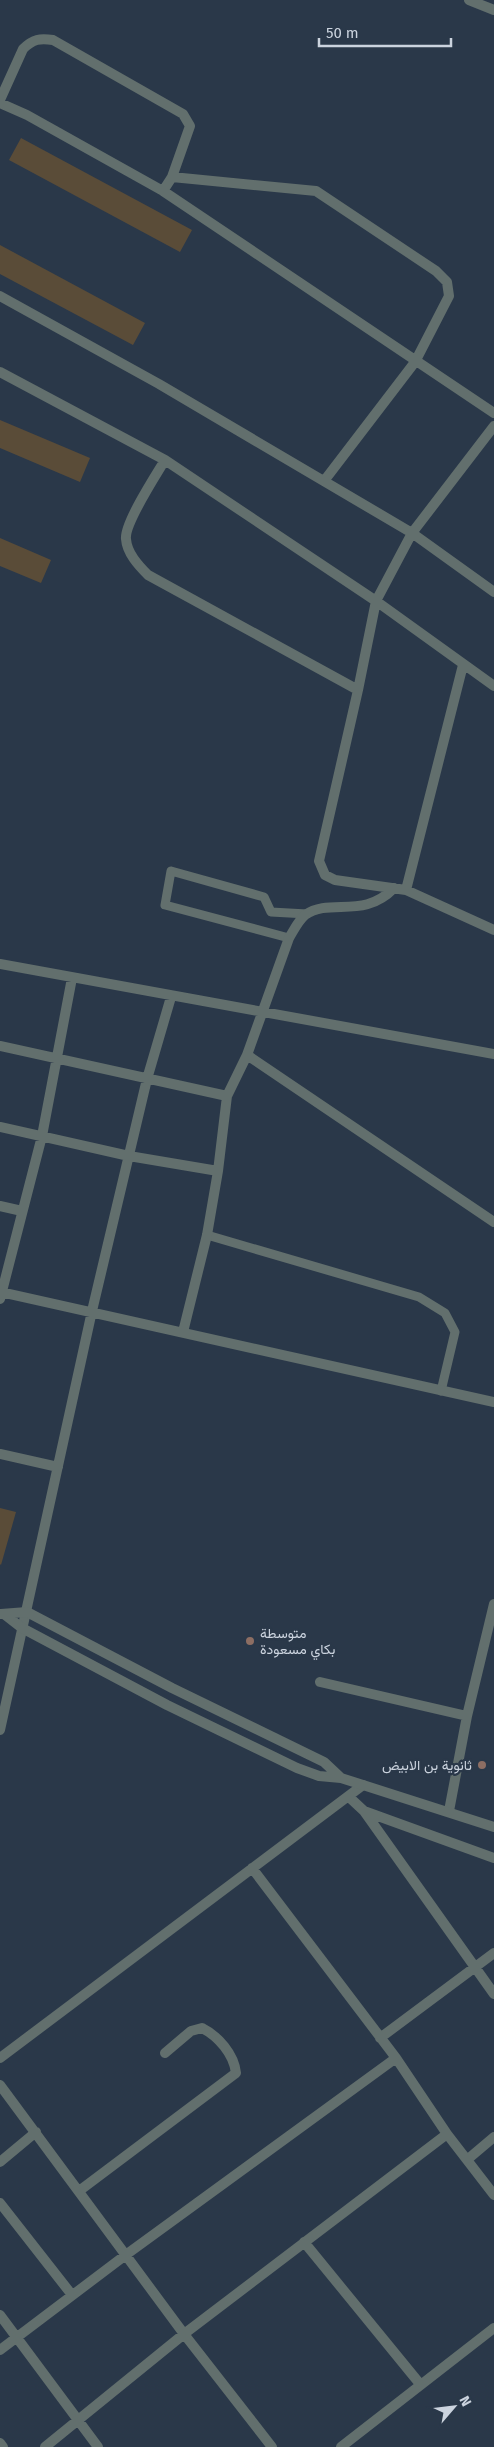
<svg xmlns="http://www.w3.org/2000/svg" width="494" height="2447" font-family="'Fira Sans',Vazirmatn,sans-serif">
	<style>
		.building { fill: #5a4c38 }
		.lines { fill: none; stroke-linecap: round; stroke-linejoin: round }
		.service { stroke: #626f6d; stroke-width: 9 }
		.minor { stroke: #626f6d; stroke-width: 10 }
		.tertiary { stroke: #626f6d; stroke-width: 10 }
		.education-dot { fill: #8d6e63; stroke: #2a3849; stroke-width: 2 }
		.labels { text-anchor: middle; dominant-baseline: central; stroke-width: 4.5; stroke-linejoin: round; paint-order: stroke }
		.poi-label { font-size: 14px; fill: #cbd3de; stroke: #2a3849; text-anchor: start }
	</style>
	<rect width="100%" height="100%" fill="#2a3849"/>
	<path class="building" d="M 21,138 L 192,230 L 180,252 L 9,160 Z
		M 0,245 L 145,323 L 133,345 L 0,274 Z
		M 0,420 L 90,458 L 80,482 L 0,448 Z
		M 0,538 L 51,560 L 41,583 L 0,566 Z
		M 0,1508 L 16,1512 L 1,1565 L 0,1564 Z"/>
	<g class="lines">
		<path class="service" d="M 289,938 L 165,905 L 171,871 L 264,897 L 271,912 L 307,914
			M 207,1235 L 419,1297 L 445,1313 L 455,1332 L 441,1391"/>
		<path class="minor" d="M 469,0 L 494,10
			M 0,100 L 23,49 C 33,39 40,38 53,40 L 183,114 L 190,126 L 172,177 L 163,191
			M 0,103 L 27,115 L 163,191 L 494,413
			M 172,177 L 316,191 L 436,271 L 447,282 L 449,296 L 415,362 L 324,481
			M 0,296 L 159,384 L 412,533 L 494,592
			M 0,372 L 165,460 L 376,601 L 494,686
			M 494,426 L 412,533 L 376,601 L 358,690 L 319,861 L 325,875 L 335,880 L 406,890 L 494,930
			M 165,460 C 156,475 124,524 126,539 C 127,553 138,565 148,575 L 358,690
			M 394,888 C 363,920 331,897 305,915 C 298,921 294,930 289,938 L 247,1055 L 494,1222
			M 406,890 L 463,665
			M 0,964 C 164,995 329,1023 494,1054
			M 0,1046 L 227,1096
			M 0,1127 L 129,1156 L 218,1171
			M 0,1206 L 22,1211
			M 0,1292 L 494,1402
			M 0,1299 L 42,1136 L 72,978
			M 183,1332 L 207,1235 L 218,1171 L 227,1096 L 247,1055
			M 0,1454 L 58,1467
			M 320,1682 L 467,1716
			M 0,1730 L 92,1311 L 147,1079 L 171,997
			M 349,1797 L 364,1811 L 494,1994
			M 364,1811 L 494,1858
			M 449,1811 L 467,1716 L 494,1604
			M 252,1868 L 396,2058 L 447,2134 L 494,2195
			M 380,2038 L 494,1953
			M 0,2058 L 363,1785
			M 0,2085 L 184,2334 L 272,2447
			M 468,2159 L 494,2137
			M 0,2162 L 36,2132
			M 79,2191 L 236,2073 C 234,2054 218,2036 202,2028 L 191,2031 L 165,2053
			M 0,2203 L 72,2295
			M 304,2242 L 420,2384
			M 0,2315 L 98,2447
			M 0,2350 L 127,2254 L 396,2058
			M 0,2443 L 3,2447
			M 45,2447 L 184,2334 L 447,2134
			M 341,2447 L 494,2328"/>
		<path class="tertiary" d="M 1,1614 L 27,1612 L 172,1688 L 324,1762 L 341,1778
			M 4,1614 L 22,1628 L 167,1705 L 297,1768 L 319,1776 L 341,1778 L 363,1785 L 494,1827"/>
	</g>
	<g class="education-dot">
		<circle cx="250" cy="1641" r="5"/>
		<circle cx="482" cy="1765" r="5"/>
	</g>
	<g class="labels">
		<g class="poi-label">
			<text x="260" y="1633">متوسطة<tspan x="260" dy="16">بكاي مسعودة</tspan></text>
			<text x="472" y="1765" text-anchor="end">ثانوية بن الابيض</text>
		</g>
	</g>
	<g transform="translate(454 2407) rotate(62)" stroke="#2a3849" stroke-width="4" paint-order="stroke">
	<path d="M0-4L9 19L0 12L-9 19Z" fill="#cbd3de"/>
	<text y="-8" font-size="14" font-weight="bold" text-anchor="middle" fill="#cbd3de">N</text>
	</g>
	<path d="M319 38v8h132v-8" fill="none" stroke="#cbd3de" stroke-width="2.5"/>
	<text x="326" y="38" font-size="15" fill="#cbd3de" stroke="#2a3849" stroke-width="4" paint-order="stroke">50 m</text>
</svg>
